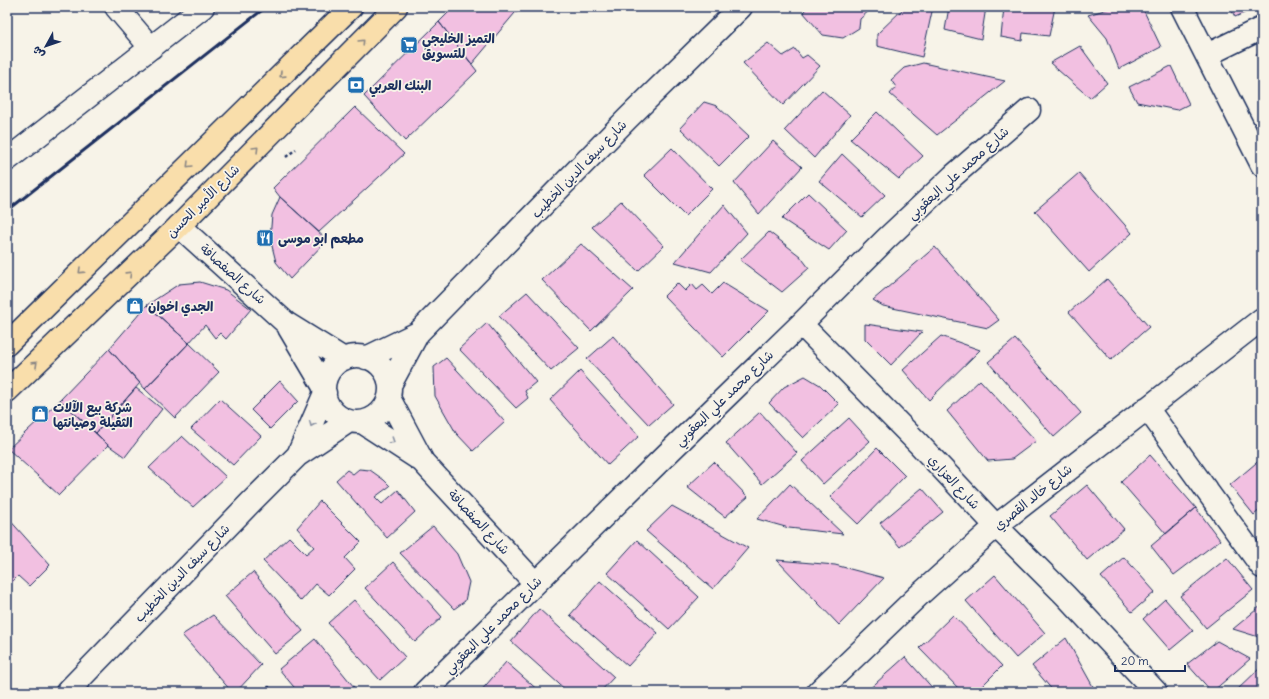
<svg xmlns="http://www.w3.org/2000/svg" width="1269" height="699" font-family="Delius,'Playpen Sans Arabic',sans-serif">
	<style>
		.building { fill: #f2c0e1; stroke: #1b2f5e }
		.lines { fill: none; stroke-linecap: round; stroke-linejoin: round }
		.minor-casing { stroke: #1b2f5e; stroke-width: 25 }
		.highway-casing { stroke: #1b2f5e; stroke-width: 25 }
		.path { stroke: #1b2f5e; stroke-width: 2.5; stroke-dasharray: 3 3; stroke-linecap: butt }
		.minor { stroke: #f7f3e8; stroke-width: 22 }
		.highway { stroke: #f9deab; stroke-width: 22 }
		.rail { stroke: #1b2f5e; stroke-width: 3 }
		.oneway { stroke: #8a8684 }
		.oneway2 { stroke: #8991a3 }
		.labels { text-anchor: middle; dominant-baseline: central; stroke-width: 3.5; stroke-linejoin: round; paint-order: stroke }
		.poi-label { font-size: 13px; font-weight: bold; fill: #1b2f5e; stroke: #f7f3e8; text-anchor: start }
		.street-label { font-size: 13px; fill: #1b2f5e; stroke: #f7f3e8 }
	</style>
	<rect width="100%" height="100%" fill="#f7f3e8"/>
	<filter id="ink" filterUnits="userSpaceOnUse"><feTurbulence type="fractalNoise" baseFrequency=".025" numOctaves="2"/><feDisplacementMap in="SourceGraphic" scale="8" xChannelSelector="R" yChannelSelector="G"/><feConvolveMatrix kernelMatrix="1 2 1 2 8 2 1 2 1" color-interpolation-filters="sRGB"/></filter>
	<g filter="url(#ink)">
		<path class="building" d="M 454,7 L 520,7 L 472,64 L 439,22 Z
			M 808,7 L 873,7 L 860,19 L 859,28 L 843,38 L 823,35 L 803,12 Z
			M 905,7 L 933,7 L 922,57 L 877,46 L 877,34 Z
			M 949,7 L 986,7 L 981,39 L 945,30 Z
			M 1004,7 L 1055,7 L 1049,36 L 1023,33 L 1022,41 L 1001,37 Z
			M 1114,7 L 1142,7 L 1161,47 L 1119,69 L 1107,38 L 1088,15 Z
			M 1230,7 L 1258,7 L 1235,17 Z
			M 439,22 L 477,71 L 405,141 L 364,96 Z
			M 768,43 L 783,56 L 795,49 L 802,58 L 807,55 L 820,66 L 783,105 L 743,63 Z
			M 1080,46 L 1107,83 L 1090,98 L 1050,63 Z
			M 1262,51 L 1262,68 L 1256,54 Z
			M 923,63 L 1005,81 L 937,135 L 890,94 L 896,87 L 891,80 L 904,68 Z
			M 1171,66 L 1189,104 L 1177,110 L 1137,102 L 1129,87 Z
			M 822,90 L 850,115 L 814,158 L 785,130 Z
			M 704,102 L 717,106 L 749,136 L 719,166 L 680,128 Z
			M 355,107 L 404,154 L 319,232 L 280,197 L 273,188 Z
			M 877,112 L 923,156 L 899,179 L 850,139 Z
			M 773,141 L 802,167 L 759,214 L 734,183 Z
			M 672,148 L 712,189 L 685,216 L 644,175 Z
			M 842,154 L 885,195 L 862,217 L 819,181 Z
			M 1079,173 L 1132,233 L 1089,272 L 1035,211 Z
			M 808,193 L 847,230 L 829,250 L 782,219 Z
			M 280,197 L 327,240 L 290,279 L 276,262 L 270,238 L 272,215 Z
			M 621,201 L 664,246 L 638,271 L 592,227 Z
			M 724,205 L 747,233 L 711,272 L 675,262 Z
			M 769,232 L 800,256 L 809,268 L 782,292 L 740,260 Z
			M 581,244 L 633,290 L 591,331 L 542,280 Z
			M 935,247 L 999,320 L 988,328 L 883,306 L 873,300 Z
			M 1107,279 L 1149,327 L 1111,360 L 1069,312 Z
			M 200,282 L 226,290 L 251,309 L 226,339 L 220,333 L 215,338 L 205,325 L 189,343 L 147,305 L 179,284 Z
			M 677,283 L 685,291 L 692,284 L 697,290 L 703,285 L 712,294 L 723,283 L 769,311 L 723,357 L 664,296 Z
			M 527,292 L 579,348 L 551,371 L 499,316 Z
			M 147,305 L 189,343 L 145,389 L 109,349 Z
			M 487,323 L 536,382 L 525,391 L 528,398 L 516,408 L 459,349 Z
			M 865,324 L 922,332 L 891,365 L 865,339 Z
			M 613,336 L 673,404 L 649,425 L 587,359 Z
			M 941,336 L 980,350 L 929,400 L 903,370 Z
			M 1015,339 L 1081,413 L 1054,437 L 988,362 Z
			M 189,343 L 219,372 L 175,418 L 145,389 Z
			M 109,349 L 140,383 L 96,433 L 60,400 Z
			M 446,358 L 505,422 L 473,451 L 456,433 L 435,396 L 434,367 Z
			M 580,371 L 639,436 L 608,465 L 550,400 Z
			M 805,376 L 820,385 L 839,404 L 803,438 L 769,403 L 784,387 Z
			M 980,380 L 1036,441 L 1012,459 L 988,461 L 947,411 Z
			M 280,381 L 298,401 L 270,429 L 251,410 Z
			M 136,388 L 162,409 L 125,457 L 108,445 L 96,433 Z
			M 220,399 L 261,436 L 233,465 L 191,429 Z
			M 60,400 L 108,445 L 59,495 L 8,449 Z
			M 760,412 L 797,453 L 762,484 L 726,443 Z
			M 849,418 L 870,441 L 823,484 L 802,461 Z
			M 182,436 L 226,477 L 193,507 L 149,468 Z
			M 877,448 L 905,476 L 858,524 L 830,497 Z
			M 1150,455 L 1196,508 L 1166,534 L 1121,482 Z
			M 1262,458 L 1262,508 L 1254,515 L 1230,485 Z
			M 714,462 L 748,497 L 725,517 L 687,487 Z
			M 359,469 L 370,470 L 384,480 L 390,486 L 375,497 L 382,504 L 398,490 L 415,512 L 387,538 L 336,480 L 347,470 L 353,474 Z
			M 790,484 L 843,534 L 789,528 L 757,519 Z
			M 1087,485 L 1124,529 L 1087,560 L 1050,516 Z
			M 922,488 L 943,512 L 900,547 L 880,523 Z
			M 320,501 L 361,542 L 345,558 L 355,569 L 329,595 L 316,584 L 301,601 L 263,561 L 289,537 L 306,554 L 314,547 L 297,528 Z
			M 672,506 L 748,548 L 713,589 L 646,531 Z
			M 1196,508 L 1220,540 L 1174,575 L 1151,546 Z
			M 7,517 L 50,565 L 29,586 L 18,576 L 7,587 Z
			M 433,526 L 457,554 L 469,582 L 465,601 L 454,609 L 400,553 Z
			M 637,540 L 699,597 L 669,629 L 607,573 Z
			M 1124,557 L 1155,592 L 1132,612 L 1101,577 Z
			M 1227,558 L 1253,590 L 1206,628 L 1180,596 Z
			M 777,560 L 835,565 L 884,578 L 839,625 Z
			M 393,562 L 442,617 L 415,642 L 365,588 Z
			M 253,572 L 303,631 L 275,654 L 225,596 Z
			M 995,575 L 1045,633 L 1016,658 L 966,601 Z
			M 600,581 L 658,633 L 628,666 L 570,615 Z
			M 1165,599 L 1193,631 L 1170,650 L 1143,619 Z
			M 354,600 L 405,657 L 380,680 L 328,623 Z
			M 1262,605 L 1262,638 L 1233,629 Z
			M 539,609 L 614,677 L 600,692 L 568,692 L 511,641 Z
			M 213,615 L 261,665 L 236,692 L 232,692 L 182,635 Z
			M 953,615 L 1002,666 L 976,692 L 962,692 L 919,648 Z
			M 1066,638 L 1096,692 L 1054,692 L 1032,666 Z
			M 315,639 L 358,692 L 298,692 L 279,669 Z
			M 1217,641 L 1250,659 L 1212,692 L 1187,664 Z
			M 905,657 L 936,692 L 866,692 Z
			M 506,662 L 540,692 L 480,692 Z
			M 1262,666 L 1262,692 L 1235,692 Z
			M 269,686 L 275,692 L 262,692 Z"/>
		<g class="lines">
			<defs>
				<path id="minor" d="M 116,7 L 151,48
					M 1182,7 L 1262,165
					M 1207,55 L 1262,28
					M 7,160 L 203,7
					M 179,226 L 286,323 L 344,359
					M 801,324 L 918,443 L 996,526 L 1065,595 L 1156,692
					M 289,328 L 324,387
					M324 389a33 33 0 1 1 66 0a33 33 0 1 1-66 0Z
					M 366,358 L 418,333
					M 390,385 L 418,333 L 627,119 L 741,7
					M 389,398 L 422,460
					M 1147,408 L 1262,567
					M 362,422 L 422,461 L 535,583
					M 298,455 L 325,393
					M 67,692 L 251,502 L 298,455 L 349,421
					M 425,692 L 668,453 L 801,324 L 886,239 L 953,176 L 1029,110
					M 818,692 L 918,596 L 996,526 L 1262,319"/>
				<path id="highway" d="M 7,344 L 351,7
					M 7,391 L 179,226 L 396,7"/>
			</defs>
			<use href="#minor" class="minor-casing"/>
			<use href="#highway" class="highway-casing"/>
			<path class="path" d="M 286,157 L 296,149"/>
			<use href="#minor" class="minor"/>
			<use href="#highway" class="highway"/>
			<path class="rail" d="M 7,211 L 266,7"/>
		</g>
		<defs><path id="oneway-chevron" d="M-2-3.5L2.5 0L-2 3.5" fill="none" stroke-width="1.6" stroke-linecap="round" stroke-linejoin="round"/></defs>
		<g class="oneway">
			<use href="#oneway-chevron" transform="translate(362 42) rotate(-46)"/>
			<use href="#oneway-chevron" transform="translate(282 75) rotate(136)"/>
			<use href="#oneway-chevron" transform="translate(256 149) rotate(-45)"/>
			<use href="#oneway-chevron" transform="translate(189 165) rotate(135)"/>
			<use href="#oneway-chevron" transform="translate(81 271) rotate(136)"/>
			<use href="#oneway-chevron" transform="translate(129 274) rotate(-44)"/>
			<use href="#oneway-chevron" transform="translate(35 364) rotate(-44)"/>
		</g>
		<g class="oneway2">
			<use href="#oneway-chevron" transform="translate(312 424) rotate(113)"/>
			<use href="#oneway-chevron" transform="translate(392 441) rotate(33)"/>
		</g>
	</g>
	<defs>
		<symbol id="supermarket-square" viewBox="-11 -11 22 22"><rect x="-9" y="-9" width="18" height="18" rx="4" fill="#1f6fb2" stroke="#f7f3e8"/><path d="M-6-5.5h2.5l.6 2H6L4.5 2H-2.5L-4.4-4H-6ZM-1.5 3.2a1.3 1.3 0 1 0 .1 0ZM3 3.2a1.3 1.3 0 1 0 .1 0Z" fill="#fff"/></symbol>
		<symbol id="bank-square" viewBox="-11 -11 22 22"><rect x="-9" y="-9" width="18" height="18" rx="4" fill="#1f6fb2" stroke="#f7f3e8"/><path d="M-6-4H6V4H-6ZM0-2.3a2.3 2.3 0 1 0 0 4.6a2.3 2.3 0 1 0 0-4.6Z" fill="#fff"/></symbol>
		<symbol id="restaurant-square" viewBox="-11 -11 22 22"><rect x="-9" y="-9" width="18" height="18" rx="4" fill="#1f6fb2" stroke="#f7f3e8"/><path d="M-5-6h1v4h1v-4h1v4h1v-4h1v5L-1.5 .5V6h-2V.5L-5-1ZM5-6V6H3V1.5H1.5Q1.5-4 5-6Z" fill="#fff"/></symbol>
		<symbol id="shop-square" viewBox="-11 -11 22 22"><rect x="-9" y="-9" width="18" height="18" rx="4" fill="#1f6fb2" stroke="#f7f3e8"/><path d="M-5-2.5h2.3a2.7 3.5 0 0 1 5.4 0H5L5.5 6h-11ZM-1.5-2.5h3a1.5 2.3 0 0 0-3 0Z" fill="#fff"/></symbol>
	</defs>
	<g fill-rule="evenodd">
		<use href="#supermarket-square" x="399" y="35" width="20" height="20"/>
		<use href="#bank-square" x="346" y="75" width="20" height="20"/>
		<use href="#restaurant-square" x="255" y="228" width="20" height="20"/>
		<use href="#shop-square" x="125" y="296" width="20" height="20"/>
		<use href="#shop-square" x="30" y="404" width="20" height="20"/>
	</g>
	<g class="labels">
		<g class="poi-label">
			<text x="422" y="38">التميز الخليجي<tspan x="422" dy="15">للتسويق</tspan></text>
			<text x="369" y="85">البنك العربي</text>
			<text x="278" y="238">مطعم ابو موسى</text>
			<text x="148" y="306">الجدي اخوان</text>
			<text x="53" y="407">شركة بيع الآلات<tspan x="53" dy="15">الثقيلة وصيانتها</tspan></text>
		</g>
		<g class="street-label">
			<text transform="translate(579 169) rotate(-46)">شارع سيف الدين الخطيب</text>
			<text transform="translate(958 173) rotate(-42)">شارع محمد علي اليعقوبي</text>
			<text transform="translate(203 201) rotate(-45)">شارع الأمير الحسن</text>
			<text transform="translate(233 274) rotate(42)">شارع الصفصافة</text>
			<text transform="translate(724 398) rotate(-44)">شارع محمد علي اليعقوبي</text>
			<text transform="translate(954 482) rotate(47)">شارع العزاري</text>
			<text transform="translate(1033 497) rotate(-39)">شارع خالد القصري</text>
			<text transform="translate(479 522) rotate(47)">شارع الصفصافة</text>
			<text transform="translate(182 573) rotate(-46)">شارع سيف الدين الخطيب</text>
			<text transform="translate(493 625) rotate(-45)">شارع محمد علي اليعقوبي</text>
		</g>
	</g>
	<rect width="1269" height="699" fill="none" stroke="#f7f3e8" stroke-width="24"/>
	<rect x="12" y="12" width="1245" height="675" fill="none" stroke="#1b2f5e" stroke-width="1.5" filter="url(#ink)"/>
	<g transform="translate(46 46) rotate(230)" stroke="#f7f3e8" stroke-width="3" paint-order="stroke">
	<path d="M0-3L7 15L0 10L-7 15Z" fill="#1b2f5e"/>
	<text y="-6" font-size="11" font-weight="bold" text-anchor="middle" fill="#1b2f5e">ش</text>
	</g>
	<path d="M1115 665v6h70v-6" fill="none" stroke="#1b2f5e" stroke-width="2"/>
	<text x="1121" y="665" font-size="12" fill="#1b2f5e" stroke="#f7f3e8" stroke-width="3" paint-order="stroke">20 m</text>
</svg>
